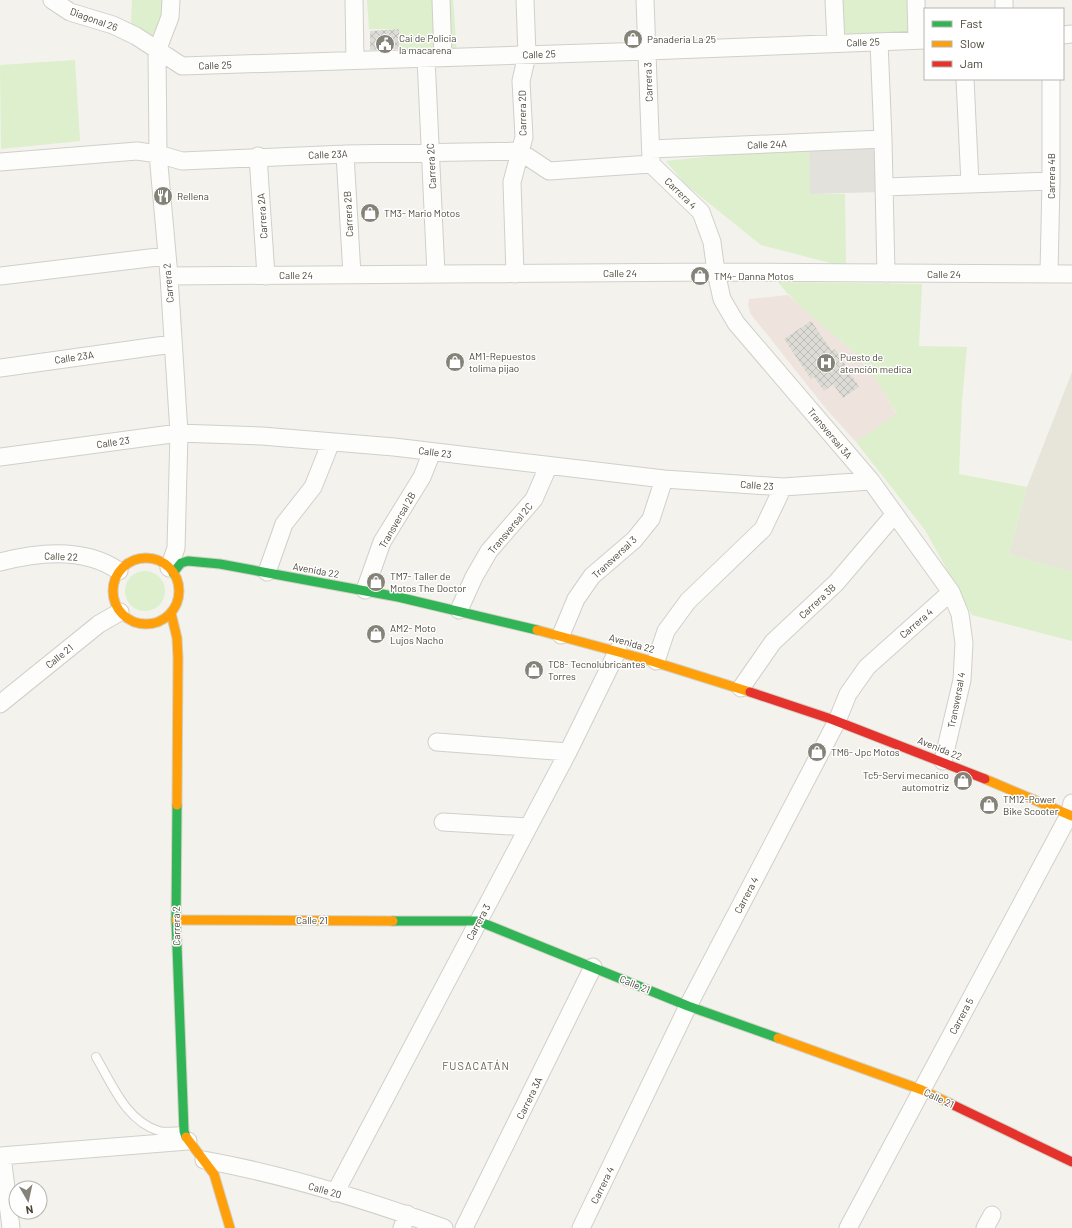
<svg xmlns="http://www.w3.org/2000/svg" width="1072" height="1228" font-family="Barlow,sans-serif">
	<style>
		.residential { fill: #e7e4da }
		.medical { fill: #eee3dd }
		.green { fill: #ddefcc }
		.parking { fill: #e2e1dc }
		.building { fill: url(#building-cross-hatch) }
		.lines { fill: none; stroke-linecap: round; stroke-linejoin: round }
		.lane-casing { stroke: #d1cfca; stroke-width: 10 }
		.street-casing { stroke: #d1cfca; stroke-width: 19 }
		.fast-casing { stroke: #d3d0c3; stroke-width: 11 }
		.slow-casing { stroke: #d3d0c3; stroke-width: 11 }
		.jam-casing { stroke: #d3d0c3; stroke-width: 11 }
		.lane { stroke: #fdfdfc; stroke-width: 8 }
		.street { stroke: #fdfdfc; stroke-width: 17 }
		.fast { stroke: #30b455; stroke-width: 9 }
		.slow { stroke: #ff9f0a; stroke-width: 9 }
		.jam { stroke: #e5322d; stroke-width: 9 }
		.labels { text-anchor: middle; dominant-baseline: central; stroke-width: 3; stroke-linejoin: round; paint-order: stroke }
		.street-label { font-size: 10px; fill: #4a4537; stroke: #fff }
		.poi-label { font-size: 10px; fill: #4a4537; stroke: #fff; text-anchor: start }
		.neighbourhood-label { font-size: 11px; letter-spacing: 1px; fill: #6e644e; stroke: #fff }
	</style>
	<defs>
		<pattern id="building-cross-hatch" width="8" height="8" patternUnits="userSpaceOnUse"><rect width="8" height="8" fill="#dddbd5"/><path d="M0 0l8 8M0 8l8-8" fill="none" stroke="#bfbdb7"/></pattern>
	</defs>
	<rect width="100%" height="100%" fill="#f3f2ed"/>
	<path class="residential" d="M 1072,372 L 1072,572 L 1009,554 L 1027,487 Z"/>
	<path class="medical" d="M 788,295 L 851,350 L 874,375 L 897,415 L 856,442 L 827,410 L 750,313 L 748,305 L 749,299 Z"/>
	<path class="green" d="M 132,0 L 164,0 L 164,15 L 153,40 L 131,26 Z
		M 367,0 L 453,0 L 457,54 L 399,57 L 399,29 L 369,29 Z
		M 841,0 L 914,0 L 915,39 L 843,41 Z
		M 75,60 L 80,141 L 1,149 L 0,65 Z
		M 809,146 L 810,194 L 845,194 L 846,267 L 761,245 L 685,184 L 666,161 Z
		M 778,282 L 922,284 L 919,346 L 967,347 L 962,401 L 959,474 L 1027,487 L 1009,554 L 1072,572 L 1072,641 L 972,615 L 925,530 L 856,442 L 897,414 C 883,391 871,368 850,349 C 826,327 798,308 778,282 Z
		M125 591a20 20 0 1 1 40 0a20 20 0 1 1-40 0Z"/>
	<path class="parking" d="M 809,146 L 882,148 L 882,192 L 810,194 Z"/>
	<path class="building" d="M 399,29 L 399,49 L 370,50 L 370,31 Z
		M 811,321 L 832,351 L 835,349 L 859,387 L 843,398 L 833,384 L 824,391 L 814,377 L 811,379 L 784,339 Z"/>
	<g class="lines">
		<defs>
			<path id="lane" d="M 96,1057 C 112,1084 126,1121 159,1131 C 166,1133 176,1131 184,1131"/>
			<path id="street" d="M 52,0 L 70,12 L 113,25 L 136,36 L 182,66 L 647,51 L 925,40
				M 354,0 L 355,60
				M 441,0 L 443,57
				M 645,0 L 651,160
				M 834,0 L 836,43
				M 916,0 L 917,40
				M 1004,0 L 1004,9
				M 1063,35 L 1072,34
				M 879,42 L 883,139 L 886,274
				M 426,58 L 436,274
				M 965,79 L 970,184
				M 651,149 L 883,139
				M 345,154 L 352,275
				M 258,156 L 266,276
				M 0,162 L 137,151 L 158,154 L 182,161 L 345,154 L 519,151 L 549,171 L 651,164
				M 651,164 L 701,212 L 712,242 L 716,272 L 722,299 L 736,323 L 871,481 L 951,592 L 960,614 L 964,643 L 962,680 L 943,761
				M 885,187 L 1051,181
				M 1049,273 L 1051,181 L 1051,79
				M 515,274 L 512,182 L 524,137 L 521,81 L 527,55 L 525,0
				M 0,276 L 166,256
				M 169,276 L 716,272 L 1072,274
				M 0,368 L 172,344
				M 0,457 L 179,433 L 262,436 L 394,447 L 664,479 L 783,487 L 871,481
				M 0,562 C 38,552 85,547 119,571
				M 169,568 L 176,548 L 179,433 L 169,276 L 158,154 L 157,51 L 170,17 L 171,0
				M 267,572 L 284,524 L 313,487 L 331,442
				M 365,590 L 382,542 L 422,477 L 432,452
				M 459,610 L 474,577 L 489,551 L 534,499 L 548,467
				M 561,635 L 576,599 L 592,576 L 634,540 L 651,519 L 664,479
				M 656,661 L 666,631 L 688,601 L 763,529 L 783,487
				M 741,688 L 773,642 L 836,583 L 894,515
				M 0,704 L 99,624 L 120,612
				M 437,742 L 568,752
				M 443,822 L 528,827
				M 0,1156 L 188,1141
				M 2,1156 L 11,1228
				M 204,1160 C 286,1175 367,1200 444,1228
				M 335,1193 L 568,752 L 618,650
				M 402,1228 L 407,1214
				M 464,1228 L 593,967
				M 581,1228 L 688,1006 L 837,721 L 848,694 L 867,667 L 951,592
				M 848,1228 L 1069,815 L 1072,803
				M 985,1228 L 992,1215"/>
			<path id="fast" d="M 173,573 L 181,563 L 188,561 L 220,564 L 398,597 L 537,630
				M 177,805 L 176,920 L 184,1131 L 186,1137
				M 393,921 L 478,921 L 688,1006 L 778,1038"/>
			<path id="slow" d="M113 591a33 33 0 1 1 66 0a33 33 0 1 1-66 0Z
				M 171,613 L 177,638 L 178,658 L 177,805
				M 537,630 L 648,660 L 750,692
				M 985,779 L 1072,816
				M 176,920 L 393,921
				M 778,1038 L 922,1090 L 949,1103
				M 186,1137 L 214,1174 L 230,1228"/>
			<path id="jam" d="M 750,692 L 831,719 L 985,779
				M 949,1103 L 1072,1162"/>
		</defs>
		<use href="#lane" class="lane-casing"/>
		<use href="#street" class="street-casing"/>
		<use href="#fast" class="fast-casing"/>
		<use href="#slow" class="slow-casing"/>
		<use href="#jam" class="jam-casing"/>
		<use href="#lane" class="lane"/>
		<use href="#street" class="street"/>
		<use href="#fast" class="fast"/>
		<use href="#slow" class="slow"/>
		<use href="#jam" class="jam"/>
	</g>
	<defs>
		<symbol id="shop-disc" viewBox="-11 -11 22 22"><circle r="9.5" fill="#858277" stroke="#fff"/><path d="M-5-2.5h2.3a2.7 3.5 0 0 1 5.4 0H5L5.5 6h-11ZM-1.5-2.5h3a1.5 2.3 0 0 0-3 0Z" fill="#fff"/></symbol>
		<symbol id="civic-disc" viewBox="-11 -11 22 22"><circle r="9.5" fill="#858277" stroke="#fff"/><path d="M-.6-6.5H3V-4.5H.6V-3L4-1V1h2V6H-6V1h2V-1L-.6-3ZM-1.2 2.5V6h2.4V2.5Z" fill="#fff"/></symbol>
		<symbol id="restaurant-disc" viewBox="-11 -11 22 22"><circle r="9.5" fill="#858277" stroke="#fff"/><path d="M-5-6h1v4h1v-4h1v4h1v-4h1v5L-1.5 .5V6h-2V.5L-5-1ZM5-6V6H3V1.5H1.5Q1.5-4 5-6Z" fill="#fff"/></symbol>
		<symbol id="hospital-disc" viewBox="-11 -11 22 22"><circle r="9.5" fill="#858277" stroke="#fff"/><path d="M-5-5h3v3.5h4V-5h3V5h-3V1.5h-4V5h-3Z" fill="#fff"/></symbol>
	</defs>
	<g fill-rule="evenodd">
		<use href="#shop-disc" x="622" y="28" width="22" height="22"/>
		<use href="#civic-disc" x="374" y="33" width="22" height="22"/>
		<use href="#restaurant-disc" x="152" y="185" width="22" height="22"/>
		<use href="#shop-disc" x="359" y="202" width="22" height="22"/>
		<use href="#shop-disc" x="689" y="265" width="22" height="22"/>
		<use href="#shop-disc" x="444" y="351" width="22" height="22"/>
		<use href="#hospital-disc" x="815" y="352" width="22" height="22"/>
		<use href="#shop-disc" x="365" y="571" width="22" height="22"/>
		<use href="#shop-disc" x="365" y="623" width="22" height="22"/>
		<use href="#shop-disc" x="523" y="659" width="22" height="22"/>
		<use href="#shop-disc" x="806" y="741" width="22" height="22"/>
		<use href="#shop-disc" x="952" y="770" width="22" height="22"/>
		<use href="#shop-disc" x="978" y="794" width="22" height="22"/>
	</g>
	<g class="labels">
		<g class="street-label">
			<text transform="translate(94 19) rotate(20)">Diagonal 26</text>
			<text transform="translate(863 42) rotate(-2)">Calle 25</text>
			<text transform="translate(539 54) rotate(-2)">Calle 25</text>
			<text transform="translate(215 65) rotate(-2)">Calle 25</text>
			<text transform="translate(648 82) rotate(-92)">Carrera 3</text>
			<text transform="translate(522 113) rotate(-91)">Carrera 2D</text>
			<text transform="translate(767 144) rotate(-2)">Calle 24A</text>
			<text transform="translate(328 154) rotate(-2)">Calle 23A</text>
			<text transform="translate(431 166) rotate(-93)">Carrera 2C</text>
			<text transform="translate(1051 176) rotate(-90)">Carrera 4B</text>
			<text transform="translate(681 193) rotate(44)">Carrera 4</text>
			<text transform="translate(348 214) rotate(-93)">Carrera 2B</text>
			<text transform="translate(262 216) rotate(-94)">Carrera 2A</text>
			<text x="620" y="273">Calle 24</text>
			<text x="944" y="274">Calle 24</text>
			<text x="296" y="275">Calle 24</text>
			<text transform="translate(168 283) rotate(-95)">Carrera 2</text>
			<text transform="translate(74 357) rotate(-8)">Calle 23A</text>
			<text transform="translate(830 433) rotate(50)">Transversal 3A</text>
			<text transform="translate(113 442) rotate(-8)">Calle 23</text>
			<text transform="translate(435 452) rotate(7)">Calle 23</text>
			<text transform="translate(757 485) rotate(4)">Calle 23</text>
			<text transform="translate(397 520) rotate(-60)">Transversal 2B</text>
			<text transform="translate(510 528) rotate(-50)">Transversal 2C</text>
			<text transform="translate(61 556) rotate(2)">Calle 22</text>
			<text transform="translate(614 557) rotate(-43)">Transversal 3</text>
			<text transform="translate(316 570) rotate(10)">Avenida 22</text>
			<text transform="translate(817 601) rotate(-43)">Carrera 3B</text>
			<text transform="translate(916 623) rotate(-41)">Carrera 4</text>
			<text transform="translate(632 643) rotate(16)">Avenida 22</text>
			<text transform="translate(59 656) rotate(-39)">Calle 21</text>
			<text transform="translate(956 700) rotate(-79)">Transversal 4</text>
			<text transform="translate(940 748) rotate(22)">Avenida 22</text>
			<text transform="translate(746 895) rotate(-62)">Carrera 4</text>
			<text x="312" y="920">Calle 21</text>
			<text transform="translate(478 922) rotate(-62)">Carrera 3</text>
			<text transform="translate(176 926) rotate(-91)">Carrera 2</text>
			<text transform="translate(635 984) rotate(22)">Calle 21</text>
			<text transform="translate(961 1016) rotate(-62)">Carrera 5</text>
			<text transform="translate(529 1098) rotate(-64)">Carrera 3A</text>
			<text transform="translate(939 1098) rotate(26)">Calle 21</text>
			<text transform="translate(602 1185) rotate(-64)">Carrera 4</text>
			<text transform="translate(325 1190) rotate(16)">Calle 20</text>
		</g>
		<g class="poi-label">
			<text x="399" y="38">Cai de Policia<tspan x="399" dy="12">la macarena</tspan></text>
			<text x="647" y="39">Panaderia La 25</text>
			<text x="177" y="196">Rellena</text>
			<text x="384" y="213">TM3- Mario Motos</text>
			<text x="714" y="276">TM4- Danna Motos</text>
			<text x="469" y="356">AM1-Repuestos<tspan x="469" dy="12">tolima pijao</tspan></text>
			<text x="840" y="357">Puesto de<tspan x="840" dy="12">atención medica</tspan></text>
			<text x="390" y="576">TM7- Taller de<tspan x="390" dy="12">Motos The Doctor</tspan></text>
			<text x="390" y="628">AM2- Moto<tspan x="390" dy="12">Lujos Nacho</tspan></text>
			<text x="548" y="664">TC8- Tecnolubricantes<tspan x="548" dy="12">Torres</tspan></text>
			<text x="831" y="752">TM6- Jpc Motos</text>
			<text x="949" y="775" text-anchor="end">Tc5-Servi mecanico<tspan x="949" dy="12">automotriz</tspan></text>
			<text x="1003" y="799">TM12-Power<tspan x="1003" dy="12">Bike Scooter</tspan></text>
		</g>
		<g class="neighbourhood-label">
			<text x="476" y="1065">FUSACATÁN</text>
		</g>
	</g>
	<rect x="924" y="8" width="140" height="72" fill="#ffffff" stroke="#b7b5af"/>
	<rect x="932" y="21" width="20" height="6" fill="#30b455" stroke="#b7b5af"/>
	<text x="960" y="28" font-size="12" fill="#4a4537">Fast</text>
	<rect x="932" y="41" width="20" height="6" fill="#ff9f0a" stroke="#b7b5af"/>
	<text x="960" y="48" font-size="12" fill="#4a4537">Slow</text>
	<rect x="932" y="61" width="20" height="6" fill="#e5322d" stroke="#b7b5af"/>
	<text x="960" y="68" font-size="12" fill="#4a4537">Jam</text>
	<g transform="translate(28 1200) rotate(171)"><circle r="19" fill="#ffffff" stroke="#b7b5af"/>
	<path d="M0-3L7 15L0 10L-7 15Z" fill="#858277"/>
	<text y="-6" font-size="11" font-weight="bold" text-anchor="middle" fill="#4a4537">N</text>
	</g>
</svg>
